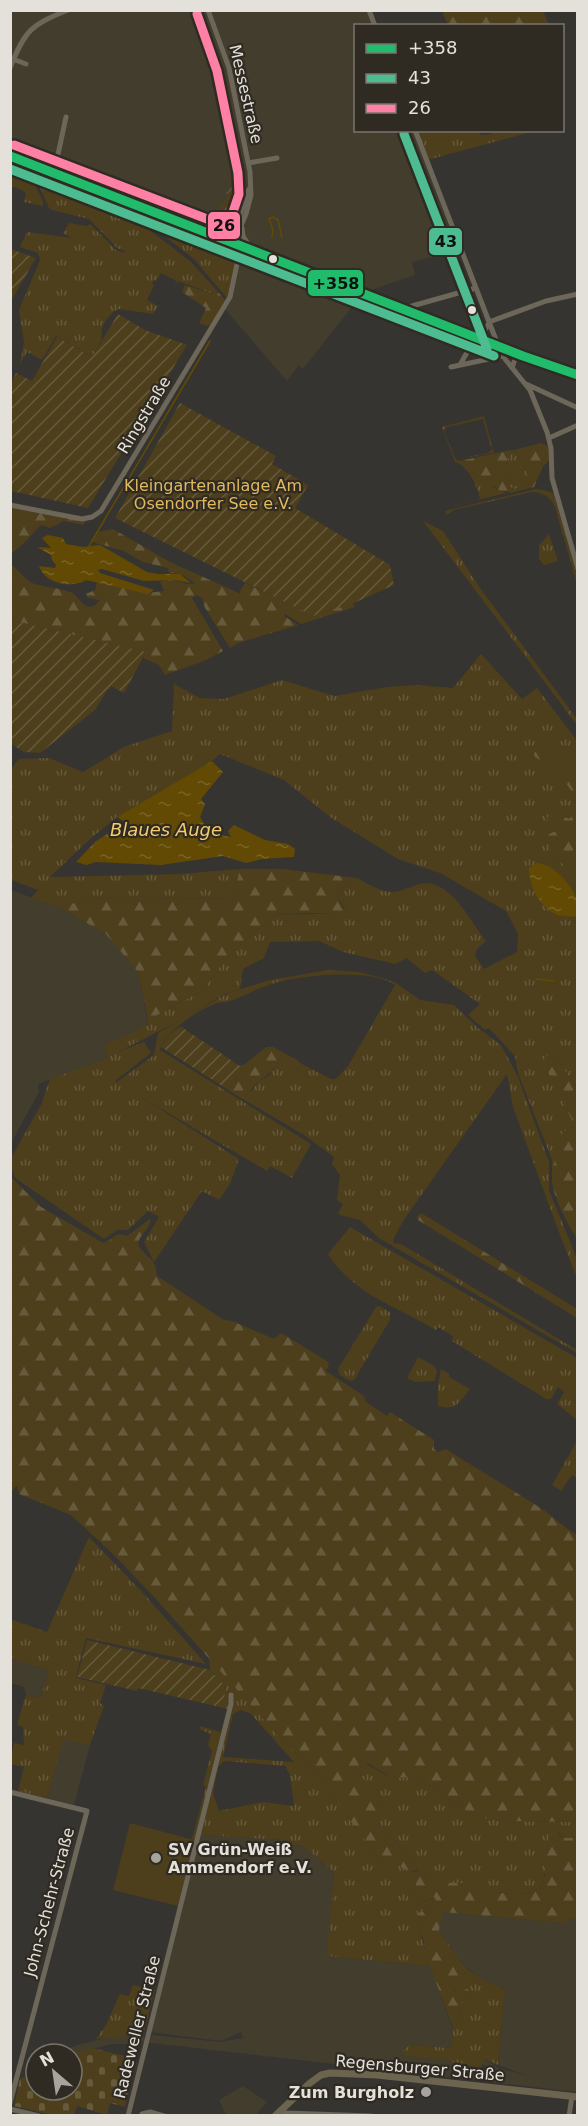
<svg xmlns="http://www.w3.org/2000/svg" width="588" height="2126" font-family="'DejaVu Sans',sans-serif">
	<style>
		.built { fill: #433d2e }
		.grass { fill: url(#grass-tufts); fill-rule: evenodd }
		.forest { fill: url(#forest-firs) }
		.cemetery { fill: url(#cemetery-stones) }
		.garden { fill: url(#garden-furrows) }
		.pitch { fill: #4d3e1c }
		.water { fill: url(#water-ripples) }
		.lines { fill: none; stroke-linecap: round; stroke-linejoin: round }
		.stream { stroke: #624a04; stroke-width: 1.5 }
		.minor { stroke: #6c6759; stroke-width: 5 }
		.major { stroke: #6c644f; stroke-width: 7 }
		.bus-1-casing { stroke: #302b22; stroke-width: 14 }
		.bus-2-casing { stroke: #302b22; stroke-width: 14 }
		.bus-3-casing { stroke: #302b22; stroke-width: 14 }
		.bus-1 { stroke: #20bc6c; stroke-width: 9 }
		.bus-2 { stroke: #4dbd91; stroke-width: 9 }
		.bus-3 { stroke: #ff80a5; stroke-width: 9 }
		.bus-dot { fill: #e4e1db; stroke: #302b22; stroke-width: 2 }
		.poi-dot { fill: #a7a49f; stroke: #302b22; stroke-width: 2 }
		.labels { text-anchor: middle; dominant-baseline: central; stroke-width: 4.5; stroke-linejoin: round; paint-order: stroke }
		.street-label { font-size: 16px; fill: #e4e1db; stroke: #302b22 }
		.park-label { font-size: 16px; fill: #e1b95e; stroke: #302b22 }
		.poi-label { font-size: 16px; font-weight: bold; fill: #e4e1db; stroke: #302b22; text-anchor: start }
		.water-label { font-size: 18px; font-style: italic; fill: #f4cb70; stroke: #302b22 }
		.line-badge { stroke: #302b22; stroke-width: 2 }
		.pale-badge-label { font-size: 16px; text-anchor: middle; font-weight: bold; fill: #111 }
	</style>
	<defs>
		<pattern id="grass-tufts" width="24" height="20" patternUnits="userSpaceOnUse" patternTransform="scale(1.5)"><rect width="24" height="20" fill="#4d3e1c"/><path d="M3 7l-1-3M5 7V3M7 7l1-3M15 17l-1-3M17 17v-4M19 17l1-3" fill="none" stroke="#665a3c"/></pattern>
		<pattern id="forest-firs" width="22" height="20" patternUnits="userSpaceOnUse" patternTransform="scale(1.5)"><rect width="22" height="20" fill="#4d3e1c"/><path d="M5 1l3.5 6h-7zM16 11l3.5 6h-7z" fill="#665a3c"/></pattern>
		<pattern id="cemetery-stones" width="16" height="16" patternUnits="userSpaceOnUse" patternTransform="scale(1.5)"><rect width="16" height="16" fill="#4d3e1c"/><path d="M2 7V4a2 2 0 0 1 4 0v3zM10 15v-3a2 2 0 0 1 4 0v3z" fill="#665a3c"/></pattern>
		<pattern id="garden-furrows" width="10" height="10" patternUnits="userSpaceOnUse" patternTransform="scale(1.5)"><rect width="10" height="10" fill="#4d3e1c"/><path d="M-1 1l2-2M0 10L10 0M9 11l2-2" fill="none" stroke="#665a3c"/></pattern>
		<pattern id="water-ripples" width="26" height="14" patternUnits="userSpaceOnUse" patternTransform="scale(1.5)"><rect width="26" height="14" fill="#624a04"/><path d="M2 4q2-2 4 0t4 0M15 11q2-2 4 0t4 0" fill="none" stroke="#786428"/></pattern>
	</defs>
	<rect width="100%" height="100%" fill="#363430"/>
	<path class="built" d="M 10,11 L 367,11 L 373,25 L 356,26 L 356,130 L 413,131 L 458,251 L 412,262 L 415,275 L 368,291 L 295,263 L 226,231 L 15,154 L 10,152 Z
		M 245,255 L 287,271 L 285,276 L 299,277 L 304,279 L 306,283 L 356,302 L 303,369 L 299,365 L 287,381 L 225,309 L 233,294 L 240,259 Z
		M 11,890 L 60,908 L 106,934 L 114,942 L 138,972 L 148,1024 L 121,1038 L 104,1044 L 108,1058 L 38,1084 L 39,1092 L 11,1143 Z
		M 10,1659 L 49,1670 L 41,1698 L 26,1694 L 24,1687 L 11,1683 Z
		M 63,1738 L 90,1745 L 74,1805 L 47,1798 Z
		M 198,1835 L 287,1840 L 290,1845 L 303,1846 L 334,1872 L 328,1956 L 430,1966 L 453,2030 L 451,2048 L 410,2045 L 408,2056 L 444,2060 L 494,2072 L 481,2063 L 484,2059 L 498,2068 L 528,2076 L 498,2065 L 505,1990 L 478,1977 L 460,1961 L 439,1930 L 443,1912 L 562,1923 L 577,1917 L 577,2092 L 143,2042 L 142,2044 L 112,2044 L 71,2054 L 56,2054 L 77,2045 L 110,2037 L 144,2036 L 144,2038 L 150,2039 L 152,2035 L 220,2042 L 243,2038 L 241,2032 L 221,2041 L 150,2032 Z
		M 243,2086 L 267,2102 L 256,2115 L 226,2115 L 219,2100 Z"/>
	<path class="grass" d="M 417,131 L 477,131 L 481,135 L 492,134 L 494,131 L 535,131 L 431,159 L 428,158 Z
		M 242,168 L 245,170 L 244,194 L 229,230 C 213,233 183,217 169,210 L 169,207 C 179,211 189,218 199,221 C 229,228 239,189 242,168 Z
		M 36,170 L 234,247 L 237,250 L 237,254 L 227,298 L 194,259 L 151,225 L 36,180 L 32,175 L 33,172 Z
		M 10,175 L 34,183 L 43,201 L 43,206 L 24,202 L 26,193 L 20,189 L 11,186 Z
		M 38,184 L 147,228 L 191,262 L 218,292 L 214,294 L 178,281 L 173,292 L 177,281 L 161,273 L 156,281 L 154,280 L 152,283 L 154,285 L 147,300 L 158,306 L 153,314 L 119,309 C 108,313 99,328 102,339 L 92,357 L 56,336 L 42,360 L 27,352 L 20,364 L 24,342 L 19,310 L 40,260 L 38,253 L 20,247 L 27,232 L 72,238 L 63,233 L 69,223 L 87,226 L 90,224 L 116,250 L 124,253 L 125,251 L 117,248 L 89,219 L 52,210 L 49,208 Z
		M 484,416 L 494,453 L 458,459 L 488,453 L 492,450 L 483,419 L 447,427 L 444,431 L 455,458 L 459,461 L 464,460 C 474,479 490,486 506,493 L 428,512 L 480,499 C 477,486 469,466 455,462 L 442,427 Z
		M 511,450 L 514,450 L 524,466 L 530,481 L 527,486 L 515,489 L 508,487 C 507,474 502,462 512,453 Z
		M 536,489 L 551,492 L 554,495 L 577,575 L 577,584 L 555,507 C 550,496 542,492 531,492 L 454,510 L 447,515 L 445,511 Z
		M 423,521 L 443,531 L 480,588 L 577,719 L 577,725 Z
		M 549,534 L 558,561 L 544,565 L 539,559 L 539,545 Z
		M 481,654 L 522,699 L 537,688 L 578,742 L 577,812 L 551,853 L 577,877 L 577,898 L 563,879 L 542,863 L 553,910 L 577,917 L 577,1088 L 556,1058 L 551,1055 L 547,1056 L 543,1061 L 563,1090 L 566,1108 L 572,1120 L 572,1127 L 562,1133 L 552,1179 L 552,1160 L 518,1073 L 515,1056 L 489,1028 L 485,1030 L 468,1015 L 480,1004 L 432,970 L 425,973 L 407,958 L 395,964 L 343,952 L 319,941 L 270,942 L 264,958 L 243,969 L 240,989 L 224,994 L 191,1014 L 228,993 L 270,980 L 328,970 L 359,972 L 382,978 L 396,983 L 420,1000 L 454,1005 L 478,1028 L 501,1045 L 518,1077 L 549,1162 L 549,1190 L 577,1259 L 577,1278 L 560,1235 L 513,1107 L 507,1074 L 403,1221 L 393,1240 L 394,1243 L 401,1244 L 577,1350 L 577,1353 L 379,1238 L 360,1220 L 340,1215 L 338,1213 L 343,1204 L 337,1200 L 340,1175 L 332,1164 L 334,1157 L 304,1135 L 236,1095 L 251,1091 L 259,1081 L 269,1076 L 275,1067 L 281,1065 L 287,1066 L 296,1061 L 331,1079 L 336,1079 L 348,1066 L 395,985 C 371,968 299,975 272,984 C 258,988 246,995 233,1000 C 228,1002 221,1002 215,1004 C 198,1010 164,1032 160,1050 L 311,1144 L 292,1178 L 270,1166 L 267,1171 L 141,1097 L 239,1159 L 230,1184 L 219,1200 L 202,1191 L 154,1262 L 144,1242 L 159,1217 L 148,1211 L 128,1230 L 117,1230 L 104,1239 L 15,1178 L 11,1167 L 11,1158 L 41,1105 L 50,1079 L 108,1058 L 104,1044 L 121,1038 L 148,1024 L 148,1020 L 203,990 L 227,957 L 259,928 L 277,915 L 347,913 L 335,892 L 356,878 C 366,882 380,892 391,892 C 412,891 422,874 445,890 C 462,902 473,925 486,941 L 477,949 L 475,956 L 484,969 L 517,952 L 518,934 L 506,911 L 440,873 L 398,859 L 330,817 L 284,780 L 220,754 L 212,761 L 117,817 L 89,840 L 50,877 L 178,874 L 240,869 L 233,898 L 172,899 L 134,896 L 82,900 L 60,908 L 31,898 L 38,890 L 11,880 L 11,769 L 19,759 L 49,758 L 83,772 L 124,747 L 172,731 L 174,684 L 200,698 L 224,699 L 282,680 L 334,696 L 387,687 L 417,685 L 453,688 ZM 181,1020 L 158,1033 L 154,1055 L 117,1082 L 115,1081 L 151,1053 L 144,1042 L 118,1052 Z
		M 350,1227 L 577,1358 L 577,1420 L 557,1404 L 564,1392 L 558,1387 L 551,1399 L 546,1399 L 452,1341 L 453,1336 L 438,1327 L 436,1330 C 398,1307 353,1294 328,1254 Z
		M 379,1306 L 390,1312 L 390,1320 L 354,1380 L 350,1381 L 340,1375 L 338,1369 L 376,1307 Z
		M 418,1357 L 434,1366 L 437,1371 L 435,1381 L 415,1382 L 407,1378 Z
		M 441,1369 L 449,1374 L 449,1377 L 470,1389 C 459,1402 457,1411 438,1406 L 438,1384 Z
		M 577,1441 L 577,1478 L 572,1475 L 561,1491 L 552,1485 Z
		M 89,1537 L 144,1594 L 206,1664 L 86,1638 L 76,1678 L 106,1685 L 100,1703 L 104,1706 L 90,1745 L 63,1739 L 47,1798 L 18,1791 L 24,1767 L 10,1764 L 14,1743 L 24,1745 L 23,1727 L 17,1725 L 26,1694 L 41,1698 L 49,1670 L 11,1659 L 10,1619 L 47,1632 Z
		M 209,1657 L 274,1731 L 325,1783 L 346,1815 L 382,1863 L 387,1855 L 405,1870 L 416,1872 L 419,1869 L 378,1821 C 376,1814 378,1807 383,1802 L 372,1784 L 358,1777 L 358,1772 L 362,1764 L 364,1763 L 392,1778 L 411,1777 L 429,1785 L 446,1798 L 470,1813 L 484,1818 L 502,1821 L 578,1822 L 577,1838 L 563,1838 L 559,1833 L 547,1849 L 548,1861 L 541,1888 C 516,1903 480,1885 453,1883 C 445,1883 440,1878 431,1878 L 424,1872 L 415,1875 L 416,1891 L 407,1896 L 414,1898 L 416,1906 L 435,1897 L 437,1899 L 431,1908 L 418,1913 L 420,1932 L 430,1966 L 327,1956 L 334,1872 L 303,1846 L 290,1845 L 286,1840 L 198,1835 L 197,1840 L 192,1839 L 206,1786 L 203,1785 L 212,1751 L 208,1745 L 211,1734 L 199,1729 L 200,1726 L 221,1732 L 230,1699 L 223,1698 L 226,1687 L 210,1670 ZM 241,1710 L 251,1714 L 294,1762 L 223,1757 L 233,1714 ZM 224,1761 L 285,1766 L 290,1775 L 294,1806 L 262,1802 L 219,1811 L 213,1793 L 218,1767 Z
		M 469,1970 L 478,1977 L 505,1990 L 498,2065 L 484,2059 L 481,2068 L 444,2060 L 407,2056 L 402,2051 L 410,2045 L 451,2048 L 453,2030 L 452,2025 C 460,2021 461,2008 462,1999 L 468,1996 L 463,1990 L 459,1991 L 449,1989 L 447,1986 Z
		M 133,1985 L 155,1990 L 143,2035 L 96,2039 L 106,2025 L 120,1994 L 129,1996 Z"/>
	<path class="forest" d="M 442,11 L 543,11 L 549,25 L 448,25 Z
		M 287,273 L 299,277 L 301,275 L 310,276 L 364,297 L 356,302 L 306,283 L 304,279 L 300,277 L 298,281 L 285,277 Z
		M 185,285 L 214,294 L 218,292 L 225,300 L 212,324 L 207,326 L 199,323 L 206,308 L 182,292 Z
		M 541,443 L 549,447 L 549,460 L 543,466 L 534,487 L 510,493 L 506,491 L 501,492 C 497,487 494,487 488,485 C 477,479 470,472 464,460 L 511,450 L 512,453 C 502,462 507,474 508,486 L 515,489 L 527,486 L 530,481 L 524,466 L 514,450 Z
		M 11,506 L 87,520 L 83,525 L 64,521 L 50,528 L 41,525 C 31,534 22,548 11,553 Z
		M 113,529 L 170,562 L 241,594 L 240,591 L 245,583 L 313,615 L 345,589 L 355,607 L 301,624 L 285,614 L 284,616 L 298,625 L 238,643 L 230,648 L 205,608 L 202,598 L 197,595 L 192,598 L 223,651 L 206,660 L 165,675 L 159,665 L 143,658 L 145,652 L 11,620 L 10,564 C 18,569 24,579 32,583 C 44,588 58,587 70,592 C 81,596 86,618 100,600 L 88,598 L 86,594 L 95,590 L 97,582 L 147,593 L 164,591 L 160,582 C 173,575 182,587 195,583 L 181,574 L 169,573 L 168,568 L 143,562 L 124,551 L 92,542 L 97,532 Z
		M 534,747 L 545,752 L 555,752 L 577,774 L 577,877 L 551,853 L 547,838 L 549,834 L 558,830 L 559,827 L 556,823 L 546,819 L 553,811 L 569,819 L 572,816 L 575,796 L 556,769 L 535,757 L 533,752 Z
		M 240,869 L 283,869 L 356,878 L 335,892 L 342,906 L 348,914 L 308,913 L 277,915 L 259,928 L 227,957 L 203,990 L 148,1020 L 138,972 L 106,934 L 60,908 L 82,900 L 134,896 L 172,899 L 233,898 Z
		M 266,1047 L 273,1047 L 299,1061 L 291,1066 L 275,1067 C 270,1073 267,1076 260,1080 C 250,1087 252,1095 236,1095 L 228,1090 L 243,1068 L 239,1065 L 244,1065 Z
		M 551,1055 L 556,1058 L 577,1088 L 577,1239 C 568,1225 552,1195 552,1179 C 552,1164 559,1147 562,1133 L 572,1127 L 572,1120 L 566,1108 L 563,1090 L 555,1087 L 543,1061 L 546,1056 Z
		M 11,1177 L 41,1207 L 103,1243 C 115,1239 113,1231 127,1236 L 150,1219 L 151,1220 C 148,1231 142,1233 139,1240 C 135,1249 150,1256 154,1263 C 156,1267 156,1272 157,1276 L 224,1320 L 232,1321 L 274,1339 L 281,1333 L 327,1361 L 329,1365 L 326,1371 L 364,1396 L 366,1402 L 387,1416 L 390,1412 L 434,1440 L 434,1449 L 438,1452 L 446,1449 C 477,1469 508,1487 539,1507 C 553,1516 563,1527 577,1535 L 577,1822 L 502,1821 L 484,1818 L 470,1813 L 446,1798 L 429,1785 L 411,1777 L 392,1778 L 369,1764 L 362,1764 L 358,1772 L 358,1776 L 372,1784 L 384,1799 C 380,1807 376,1812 378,1821 L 419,1869 C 407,1876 398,1864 388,1856 L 391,1863 L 387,1867 L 382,1863 L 346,1815 L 325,1783 L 274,1731 L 155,1598 L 114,1555 L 71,1515 L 19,1494 L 17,1485 L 11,1492 Z
		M 419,1214 L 423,1214 L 577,1309 L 577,1318 L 418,1220 L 417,1217 Z
		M 555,1831 L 563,1838 L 577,1838 L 577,1917 L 562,1923 L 443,1912 L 439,1930 L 460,1961 L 469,1970 L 448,1986 L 455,1991 L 468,1989 L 471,1994 L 462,1999 C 461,2008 460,2021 452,2025 L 425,1953 L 424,1941 L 420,1932 L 418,1913 L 431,1908 L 437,1899 L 434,1897 L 416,1906 L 411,1905 L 414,1899 L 407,1896 L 416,1891 L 415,1875 L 424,1872 L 431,1878 L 442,1878 L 451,1883 L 465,1883 L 501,1893 L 521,1894 L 532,1892 L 541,1888 C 548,1871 546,1852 549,1834 Z"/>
	<path class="cemetery" d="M 92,2048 L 134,2058 L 125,2107 L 110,2103 L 107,2115 L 77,2106 L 74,2115 L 52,2115 L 14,2106 L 20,2079 L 36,2071 L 36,2090 L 72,2090 L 71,2054 Z"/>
	<path class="garden" d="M 236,168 L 242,168 C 234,221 215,234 168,206 L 172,198 L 175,199 L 174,202 L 181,205 L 183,203 L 184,206 L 200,213 L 202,210 L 202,214 L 211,216 L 218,210 L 221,204 L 224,204 L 228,194 L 225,193 L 228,192 L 232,183 L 229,182 Z
		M 11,249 L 36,258 L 11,301 L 10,249 Z
		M 118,314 L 145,330 L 187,345 L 88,508 L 11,491 L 10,385 L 16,373 L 32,381 L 57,337 L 92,357 Z
		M 180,403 L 276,456 L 272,464 L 308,485 L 295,508 L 390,565 L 394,585 L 354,603 L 313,616 L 115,518 Z
		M 11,620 L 146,652 L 124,693 L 111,686 L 110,689 L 108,689 L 95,710 L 40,753 L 24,752 L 11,744 Z
		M 180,1026 L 243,1068 L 228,1090 L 161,1047 L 168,1036 Z
		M 87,1640 L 210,1670 L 226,1687 L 224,1698 L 230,1700 L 228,1709 L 138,1688 L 137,1691 L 77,1677 Z"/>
	<path class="pitch" d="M 130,1823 L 194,1840 L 178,1906 L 113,1890 Z"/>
	<path class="water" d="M 48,535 L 63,538 L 66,544 L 83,547 L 100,545 L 147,572 L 158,574 L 180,574 L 191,583 L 175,580 L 144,581 L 102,569 L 98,570 L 100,573 L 154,590 L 148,594 L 86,580 C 72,589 45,584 39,566 L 55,568 L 56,565 L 52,560 L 51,555 L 37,547 L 51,548 L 42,538 Z
		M 212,761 L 223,772 L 201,799 L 205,804 L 200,817 C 208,831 215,835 231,837 L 228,831 L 234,825 L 265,840 L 288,844 L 295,849 L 294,857 L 262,859 L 246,863 L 223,856 L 161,865 L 95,862 L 87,865 L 76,862 L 95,842 L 125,822 L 117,817 Z
		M 536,863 C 553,863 570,884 576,897 C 579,902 578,911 577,917 C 572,916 564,917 558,915 C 540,908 529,887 529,868 Z"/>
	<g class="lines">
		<path class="stream" d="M 272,237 L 273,230 L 269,219 L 273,217 L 278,220 L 282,238
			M 89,546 L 210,341
			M 536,979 L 554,981"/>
		<path class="minor" d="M 208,10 L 229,68 L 250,172 L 251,195 L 246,214 L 234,242
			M 369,10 L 375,26
			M 10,58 L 26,64
			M 10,68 C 25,30 31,25 68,10
			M 415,130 L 498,345 L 505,359 L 530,390 L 547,432 L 551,448 L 552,478 L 578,569
			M 248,163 L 277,158
			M 54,173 L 66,117
			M 242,228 L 243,236 L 251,249
			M 218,236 L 229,234 L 234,228
			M 234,242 L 233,235 L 249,189
			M 412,306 L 476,288
			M 415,314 L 417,319 L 470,340 L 471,345 L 460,365
			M 489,322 L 546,301 L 578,294
			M 474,336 L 484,332 L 489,323
			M 451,367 L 503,356
			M 512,368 L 515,359 L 523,356
			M 526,384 L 578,408
			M 549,438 L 578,425
			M 10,505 L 82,519 L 92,517 L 101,511 L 230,297 L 241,245
			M 10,1792 L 87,1811 L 10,2103
			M 10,2109 L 39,2116
			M 279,2111 L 286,2113 L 371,2116
			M 142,2114 L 150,2112 L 164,2116
			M 128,2116 L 231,1704 L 231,1695
			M 569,2116 L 572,2096"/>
		<path class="major" d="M 10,156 L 523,356 L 578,375
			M 275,2116 L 310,2083 L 321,2075 L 330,2073 L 377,2075 L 578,2097"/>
		<defs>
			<path id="bus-1" d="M 10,156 L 523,356 L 578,375"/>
			<path id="bus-2" d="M 404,134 L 487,349
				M 10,169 L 494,356"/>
			<path id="bus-3" d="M 14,145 L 228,227 L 239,194 L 238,173 L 217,71 L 197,14"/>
		</defs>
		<use href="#bus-1" class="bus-1-casing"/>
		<use href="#bus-2" class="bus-2-casing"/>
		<use href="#bus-3" class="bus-3-casing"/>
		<use href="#bus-1" class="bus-1"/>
		<use href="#bus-2" class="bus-2"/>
		<use href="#bus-3" class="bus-3"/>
	</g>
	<g class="bus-dot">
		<circle cx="273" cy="259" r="5"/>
		<circle cx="472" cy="310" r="5"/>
	</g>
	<g class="poi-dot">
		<circle cx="156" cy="1858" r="6"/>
		<circle cx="426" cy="2092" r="6"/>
	</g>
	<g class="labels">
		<g class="street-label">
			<text transform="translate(246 94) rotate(77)">Messestraße</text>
			<text transform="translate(144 415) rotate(-59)">Ringstraße</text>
			<text transform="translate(49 1902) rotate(-75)">John-Schehr-Straße</text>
			<text transform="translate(137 2027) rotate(-76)">Radeweller Straße</text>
			<text transform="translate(420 2068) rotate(5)">Regensburger Straße</text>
		</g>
		<g class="park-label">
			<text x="213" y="485">Kleingartenanlage Am<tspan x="213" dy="18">Osendorfer See e.V.</tspan></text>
		</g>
		<g class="poi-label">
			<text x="168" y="1849">SV Grün-Weiß<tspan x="168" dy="18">Ammendorf e.V.</tspan></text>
			<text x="414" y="2092" text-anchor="end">Zum Burgholz</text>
		</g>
		<g class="water-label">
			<text x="166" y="829">Blaues Auge</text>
		</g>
	</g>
	<g class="line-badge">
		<rect x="207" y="211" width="34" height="29" rx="6" fill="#ff80a5"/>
		<rect x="428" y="227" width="35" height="29" rx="6" fill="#4dbd91"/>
		<rect x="307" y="269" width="57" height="28" rx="6" fill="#20bc6c"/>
	</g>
	<g class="pale-badge-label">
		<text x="224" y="231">26</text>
		<text x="446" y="247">43</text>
		<text x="336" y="289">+358</text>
	</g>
	<rect width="588" height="2126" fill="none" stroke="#e4e1db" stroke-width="24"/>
	<rect x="354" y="24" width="210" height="108" fill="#302b22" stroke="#78746c" stroke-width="1.5"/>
	<rect x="366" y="44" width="30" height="9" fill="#20bc6c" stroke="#78746c" stroke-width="1.5"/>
	<text x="408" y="54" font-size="18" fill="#e4e1db">+358</text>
	<rect x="366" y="74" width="30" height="9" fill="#4dbd91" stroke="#78746c" stroke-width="1.5"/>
	<text x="408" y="84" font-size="18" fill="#e4e1db">43</text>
	<rect x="366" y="104" width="30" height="9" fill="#ff80a5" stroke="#78746c" stroke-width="1.5"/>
	<text x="408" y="114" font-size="18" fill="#e4e1db">26</text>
	<g transform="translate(54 2072) rotate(331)"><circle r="28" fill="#302b22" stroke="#78746c" stroke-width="1.5"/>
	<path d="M0-4.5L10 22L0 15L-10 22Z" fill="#a7a49f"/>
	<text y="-9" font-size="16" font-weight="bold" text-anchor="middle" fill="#e4e1db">N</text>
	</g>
</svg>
